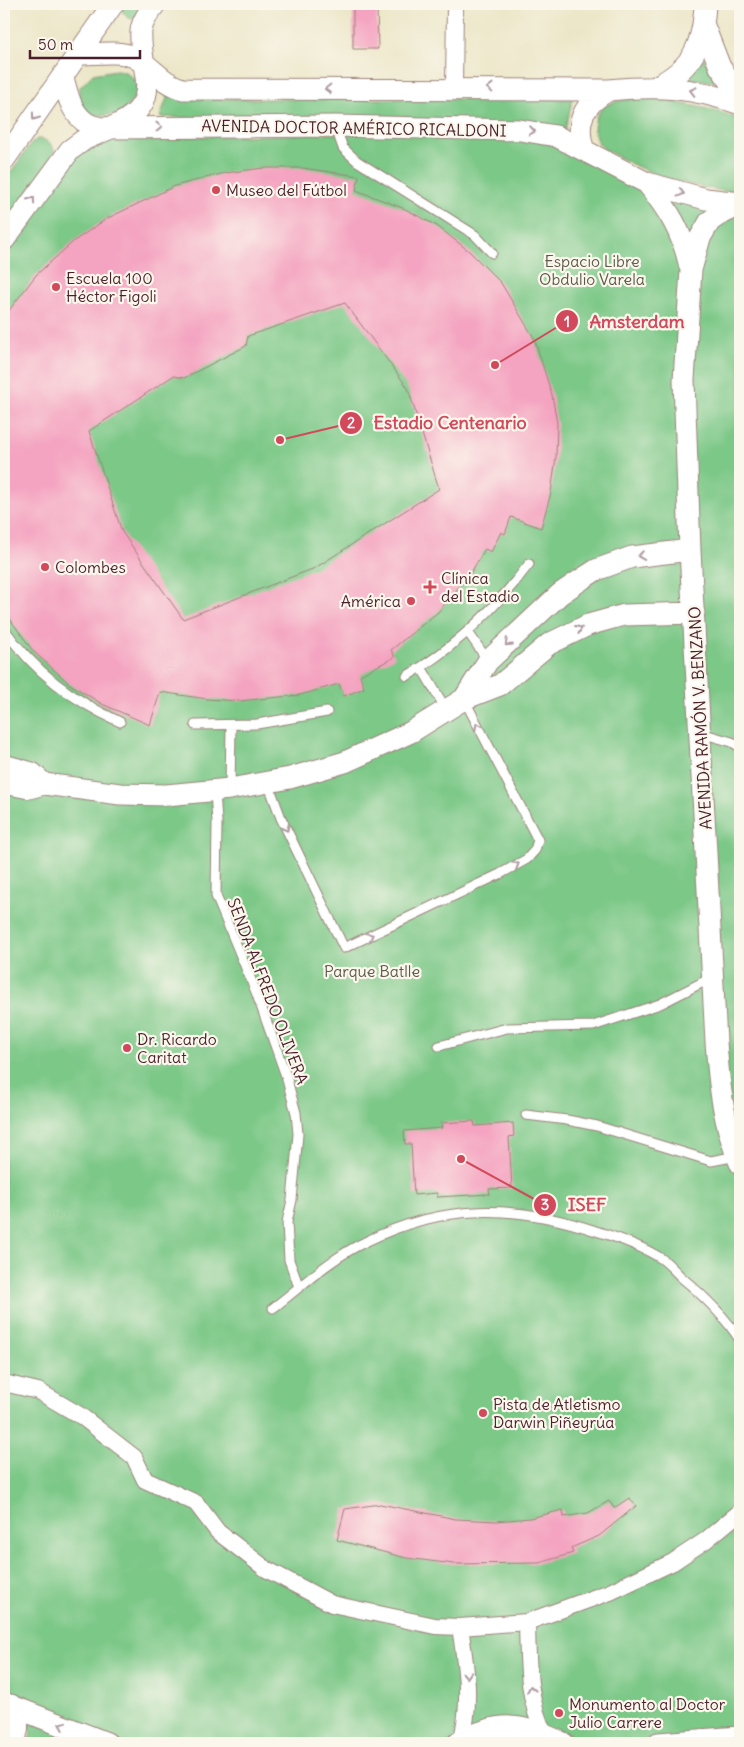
<svg xmlns="http://www.w3.org/2000/svg" width="744" height="1747" font-family="Delius,sans-serif">
	<style>
		.green { fill: #7bc887; stroke: #627459 }
		.building { fill: #f4a3c0; fill-rule: evenodd }
		.lines { fill: none; stroke-linecap: round; stroke-linejoin: round }
		.service-casing { stroke: #9b827a; stroke-width: 11 }
		.minor-casing { stroke: #9b827a; stroke-width: 18 }
		.tertiary-casing { stroke: #9b827a; stroke-width: 23 }
		.service { stroke: #fff; stroke-width: 9 }
		.minor { stroke: #fff; stroke-width: 16 }
		.tertiary { stroke: #fff; stroke-width: 21 }
		.oneway { stroke: #ae9aa0 }
		.poi-dot { fill: #d1495b; stroke: #fbf7ec; stroke-width: 2 }
		.labels { text-anchor: middle; dominant-baseline: central; stroke-width: 4.5; stroke-linejoin: round; paint-order: stroke }
		.street-label { font-size: 16px; fill: #4a1f2b; stroke: #fbf7ec }
		.poi-label { font-size: 16px; fill: #4a1f2b; stroke: #fbf7ec; text-anchor: start }
		.park-label { font-size: 16px; fill: #5b5a4b; stroke: #fbf7ec }
		.leader { fill: none; stroke: #d1495b; stroke-width: 2 }
		.callout-dot { fill: #d1495b; stroke: #fbf7ec; stroke-width: 2 }
		.mark-label { font-size: 15px; text-anchor: middle; font-weight: bold; fill: #fff }
		.callout-label { font-size: 18px; text-anchor: middle; font-weight: bold; fill: #d1495b; stroke: #fbf7ec; stroke-width: 4.5; stroke-linejoin: round; paint-order: stroke }
	</style>
	<rect width="100%" height="100%" fill="#fbf7ec"/>
	<filter id="ink" filterUnits="userSpaceOnUse"><feTurbulence type="fractalNoise" baseFrequency=".02" numOctaves="2"/><feDisplacementMap in="SourceGraphic" scale="10" xChannelSelector="R" yChannelSelector="G"/><feConvolveMatrix kernelMatrix="1 2 1 2 8 2 1 2 1" color-interpolation-filters="sRGB"/></filter>
	<filter id="wash" filterUnits="userSpaceOnUse"><feTurbulence type="fractalNoise" baseFrequency=".0096" numOctaves="4" result="noise"/><feDisplacementMap in="SourceGraphic" scale="20" xChannelSelector="R" yChannelSelector="G"/><feGaussianBlur stdDeviation="1.12" result="paint"/><feColorMatrix in="noise" values="0 0 0 0 0 0 0 0 0 0 0 0 0 0 0 0 0 1.4 0 .05"/><feComposite in="paint" operator="in"/></filter>
	<g filter="url(#wash)">
		<rect width="100%" height="100%" fill="#ece6c8"/>
		<path class="green" d="M 123,4 L 147,4 L 137,17 L 132,19 C 125,17 120,11 123,4 Z
			M 704,58 L 715,81 L 714,82 L 688,78 Z
			M 116,70 C 129,71 137,79 138,93 L 122,113 C 100,117 78,119 79,88 L 93,74 Z
			M 168,95 L 183,99 L 573,99 L 565,130 L 160,117 Z
			M 654,98 L 718,111 L 740,120 L 740,193 C 697,188 655,178 617,156 C 612,153 605,150 601,146 C 595,140 593,129 595,121 C 601,96 633,100 654,98 Z
			M 520,130 L 616,168 L 740,203 L 740,1737 L 658,1743 L 563,1743 L 529,1729 L 458,1743 L 107,1743 L 4,1703 L 4,240 L 85,139 Z
			M 37,139 C 46,139 55,144 54,154 L 4,226 L 4,182 L 31,144 Z
			M 28,1721 L 85,1743 L 28,1743 L 31,1735 Z"/>
		<g id="blocks">
			<path class="building" d="M 353,4 L 377,4 L 378,49 L 353,49 Z
				M 263,168 L 302,168 L 359,176 L 356,190 L 405,209 L 437,226 L 469,251 L 501,283 L 534,338 L 552,395 L 557,423 L 556,457 L 551,493 L 541,528 L 511,517 L 505,534 L 501,532 L 491,552 L 485,549 L 470,574 L 438,612 L 391,650 L 395,657 L 360,675 L 364,688 L 344,696 L 339,684 L 300,695 L 239,701 L 207,699 L 160,692 L 150,725 L 102,704 L 70,684 L 34,652 L 12,622 L 4,607 L 4,317 L 36,275 L 74,241 L 106,219 L 175,186 L 225,173 ZM 345,303 L 408,388 L 439,489 L 315,568 L 183,619 L 122,532 L 89,431 L 173,376 L 184,378 L 246,346 L 248,336 Z
				M 474,1121 L 475,1126 L 513,1123 L 514,1136 L 509,1137 L 512,1188 L 489,1189 L 490,1194 L 437,1197 L 437,1193 L 414,1195 L 411,1144 L 405,1144 L 404,1131 L 442,1128 L 441,1123 Z
				M 629,1498 L 636,1506 L 599,1536 L 571,1548 L 573,1553 L 539,1563 L 454,1564 L 406,1558 L 337,1540 L 345,1509 L 380,1504 L 456,1519 L 497,1521 L 530,1518 L 563,1510 L 564,1517 L 588,1513 L 609,1501 L 614,1508 Z"/>
		</g>
	</g>
	<g filter="url(#ink)">
		<use href="#blocks" fill-opacity="0" stroke="#9b827a" stroke-width="1"/>
		<g class="lines">
			<defs>
				<path id="service" d="M 335,126 L 343,148 L 357,161 L 475,235 L 492,253
					M 4,629 C 35,672 72,700 120,722
					M 468,632 L 488,661
					M 421,667 L 447,711
					M 407,676 C 456,647 495,609 529,564
					M 195,725 L 257,724 L 327,712
					M 701,733 L 732,742 L 740,747
					M 268,783 L 281,818 L 344,948 L 500,874 L 527,859 L 535,850 L 538,840 L 464,699
					M 230,789 L 231,726
					M 215,791 L 217,822 L 216,896 L 256,992 L 286,1076 L 296,1113 L 298,1134 L 292,1200 L 287,1222 L 289,1260 L 299,1287
					M 439,1046 L 507,1028 L 593,1026 L 660,1004 L 711,978
					M 526,1115 L 567,1120 L 597,1126 L 711,1161 L 737,1156
					M 273,1308 C 303,1285 331,1258 365,1242 C 443,1203 515,1204 596,1231 C 619,1238 642,1246 662,1259 C 669,1264 675,1271 681,1277 C 704,1296 724,1315 740,1340"/>
				<path id="minor" d="M 454,88 L 455,4
					M 4,1383 L 38,1391 L 81,1416 L 134,1457 L 145,1480 L 196,1503 L 218,1532 L 266,1569 L 332,1604 L 435,1626 L 460,1627 L 527,1622 L 610,1592 L 673,1562 L 706,1540 L 740,1512
					M 527,1622 C 528,1661 527,1700 545,1735
					M 460,1627 C 466,1666 472,1703 461,1742"/>
				<path id="tertiary" d="M 704,26 L 720,67 L 740,95
					M 79,54 C 96,54 118,50 134,57 C 152,66 162,84 183,89 L 609,90 C 658,85 693,87 740,104
					M 63,78 C 68,95 70,110 85,122 C 93,128 108,130 117,125 C 167,100 138,71 141,31 C 142,21 149,12 155,4
					M 657,86 C 694,67 703,44 705,4
					M 583,148 C 575,120 584,104 609,90
					M 4,160 L 113,4
					M 647,183 C 669,211 682,231 690,267
					M 740,205 L 719,215 L 710,221 L 700,238 L 691,270 L 684,380 L 690,550 L 716,1042 C 719,1083 723,1124 740,1163
					M 4,240 L 70,150 L 85,139 L 111,128 L 335,126 L 520,130 L 556,136 L 647,183 L 706,199 L 740,203
					M 464,699 L 488,661 L 560,594 L 582,579 L 596,570 L 632,557 L 690,550
					M 4,765 L 32,773 L 44,784
					M 4,783 L 29,788 L 44,784 L 120,794 L 166,795 L 230,789 L 290,778 L 345,762 L 411,732 L 464,699 L 500,685 L 549,644 L 588,625 L 624,615 L 694,613
					M 4,1703 L 107,1743
					M 11,1705 C 18,1719 21,1730 12,1743
					M 458,1743 C 499,1719 522,1724 563,1743
					M 658,1743 L 740,1737"/>
			</defs>
			<use href="#service" class="service-casing"/>
			<use href="#minor" class="minor-casing"/>
			<use href="#tertiary" class="tertiary-casing"/>
			<use href="#service" class="service"/>
			<use href="#minor" class="minor"/>
			<use href="#tertiary" class="tertiary"/>
		</g>
		<defs><path id="oneway-chevron" d="M-2-3.5L2.5 0L-2 3.5" fill="none" stroke-width="1.6" stroke-linecap="round" stroke-linejoin="round" transform="scale(1.25)"/></defs>
		<g class="oneway">
			<use href="#oneway-chevron" transform="translate(490 88) rotate(-179)"/>
			<use href="#oneway-chevron" transform="translate(328 89) rotate(179)"/>
			<use href="#oneway-chevron" transform="translate(693 91) rotate(-166)"/>
			<use href="#oneway-chevron" transform="translate(35 117) rotate(126)"/>
			<use href="#oneway-chevron" transform="translate(159 127) rotate(-1)"/>
			<use href="#oneway-chevron" transform="translate(532 131) rotate(8)"/>
			<use href="#oneway-chevron" transform="translate(681 193) rotate(15)"/>
			<use href="#oneway-chevron" transform="translate(32 200) rotate(-55)"/>
			<use href="#oneway-chevron" transform="translate(641 556) rotate(171)"/>
			<use href="#oneway-chevron" transform="translate(579 629) rotate(-23)"/>
			<use href="#oneway-chevron" transform="translate(508 643) rotate(137)"/>
			<use href="#oneway-chevron" transform="translate(478 726) rotate(-117)"/>
			<use href="#oneway-chevron" transform="translate(286 828) rotate(63)"/>
			<use href="#oneway-chevron" transform="translate(516 865) rotate(-30)"/>
			<use href="#oneway-chevron" transform="translate(370 936) rotate(-26)"/>
			<use href="#oneway-chevron" transform="translate(467 1675) rotate(87)"/>
			<use href="#oneway-chevron" transform="translate(531 1689) rotate(-100)"/>
			<use href="#oneway-chevron" transform="translate(62 1725) rotate(-158)"/>
		</g>
	</g>
	<g class="poi-dot">
		<circle cx="216" cy="190" r="5"/>
		<circle cx="56" cy="287" r="5"/>
		<circle cx="45" cy="567" r="5"/>
		<path d="M427.5 579.5h5v5h5v5h-5v5h-5v-5h-5v-5h5z"/>
		<circle cx="411" cy="601" r="5"/>
		<circle cx="127" cy="1048" r="5"/>
		<circle cx="483" cy="1413" r="5"/>
		<circle cx="559" cy="1713" r="5"/>
	</g>
	<g class="labels">
		<g class="street-label">
			<text transform="translate(354 128) rotate(1)">AVENIDA DOCTOR AMÉRICO RICALDONI</text>
			<text transform="translate(700 718) rotate(-93)">AVENIDA RAMÓN V. BENZANO</text>
			<text transform="translate(268 991) rotate(69)">SENDA ALFREDO OLIVERA</text>
		</g>
		<g class="poi-label">
			<text x="226" y="190">Museo del Fútbol</text>
			<text x="66" y="278">Escuela 100<tspan x="66" dy="18">Héctor Figoli</tspan></text>
			<text x="55" y="567">Colombes</text>
			<text x="441" y="578">Clínica<tspan x="441" dy="18">del Estadio</tspan></text>
			<text x="401" y="601" text-anchor="end">América</text>
			<text x="137" y="1039">Dr. Ricardo<tspan x="137" dy="18">Caritat</tspan></text>
			<text x="493" y="1404">Pista de Atletismo<tspan x="493" dy="18">Darwin Piñeyrúa</tspan></text>
			<text x="569" y="1704">Monumento al Doctor<tspan x="569" dy="18">Julio Carrere</tspan></text>
		</g>
		<g class="park-label">
			<text x="592" y="261">Espacio Libre<tspan x="592" dy="18">Obdulio Varela</tspan></text>
			<text x="372" y="971">Parque Batlle</text>
		</g>
	</g>
	<path class="leader" d="M495 365L567 321M280 440L351 423M461 1159L545 1205"/>
	<g class="callout-dot">
		<circle cx="495" cy="365" r="5"/>
		<circle cx="280" cy="440" r="5"/>
		<circle cx="461" cy="1159" r="5"/>
		<circle cx="567" cy="321" r="12"/>
		<circle cx="351" cy="423" r="12"/>
		<circle cx="545" cy="1205" r="12"/>
	</g>
	<g class="mark-label">
		<text x="567" y="327">1</text>
		<text x="351" y="428">2</text>
		<text x="545" y="1210">3</text>
	</g>
	<g class="callout-label">
		<text x="637" y="328">Amsterdam</text>
		<text x="450" y="429">Estadio Centenario</text>
		<text x="587" y="1211">ISEF</text>
	</g>
	<rect width="744" height="1747" fill="none" stroke="#fbf7ec" stroke-width="20"/>
	<path d="M30 50v8h110v-8" fill="none" stroke="#4a1f2b" stroke-width="2.5"/>
	<text x="38" y="50" font-size="15" fill="#4a1f2b" stroke="#fbf7ec" stroke-width="4" paint-order="stroke">50 m</text>
</svg>
